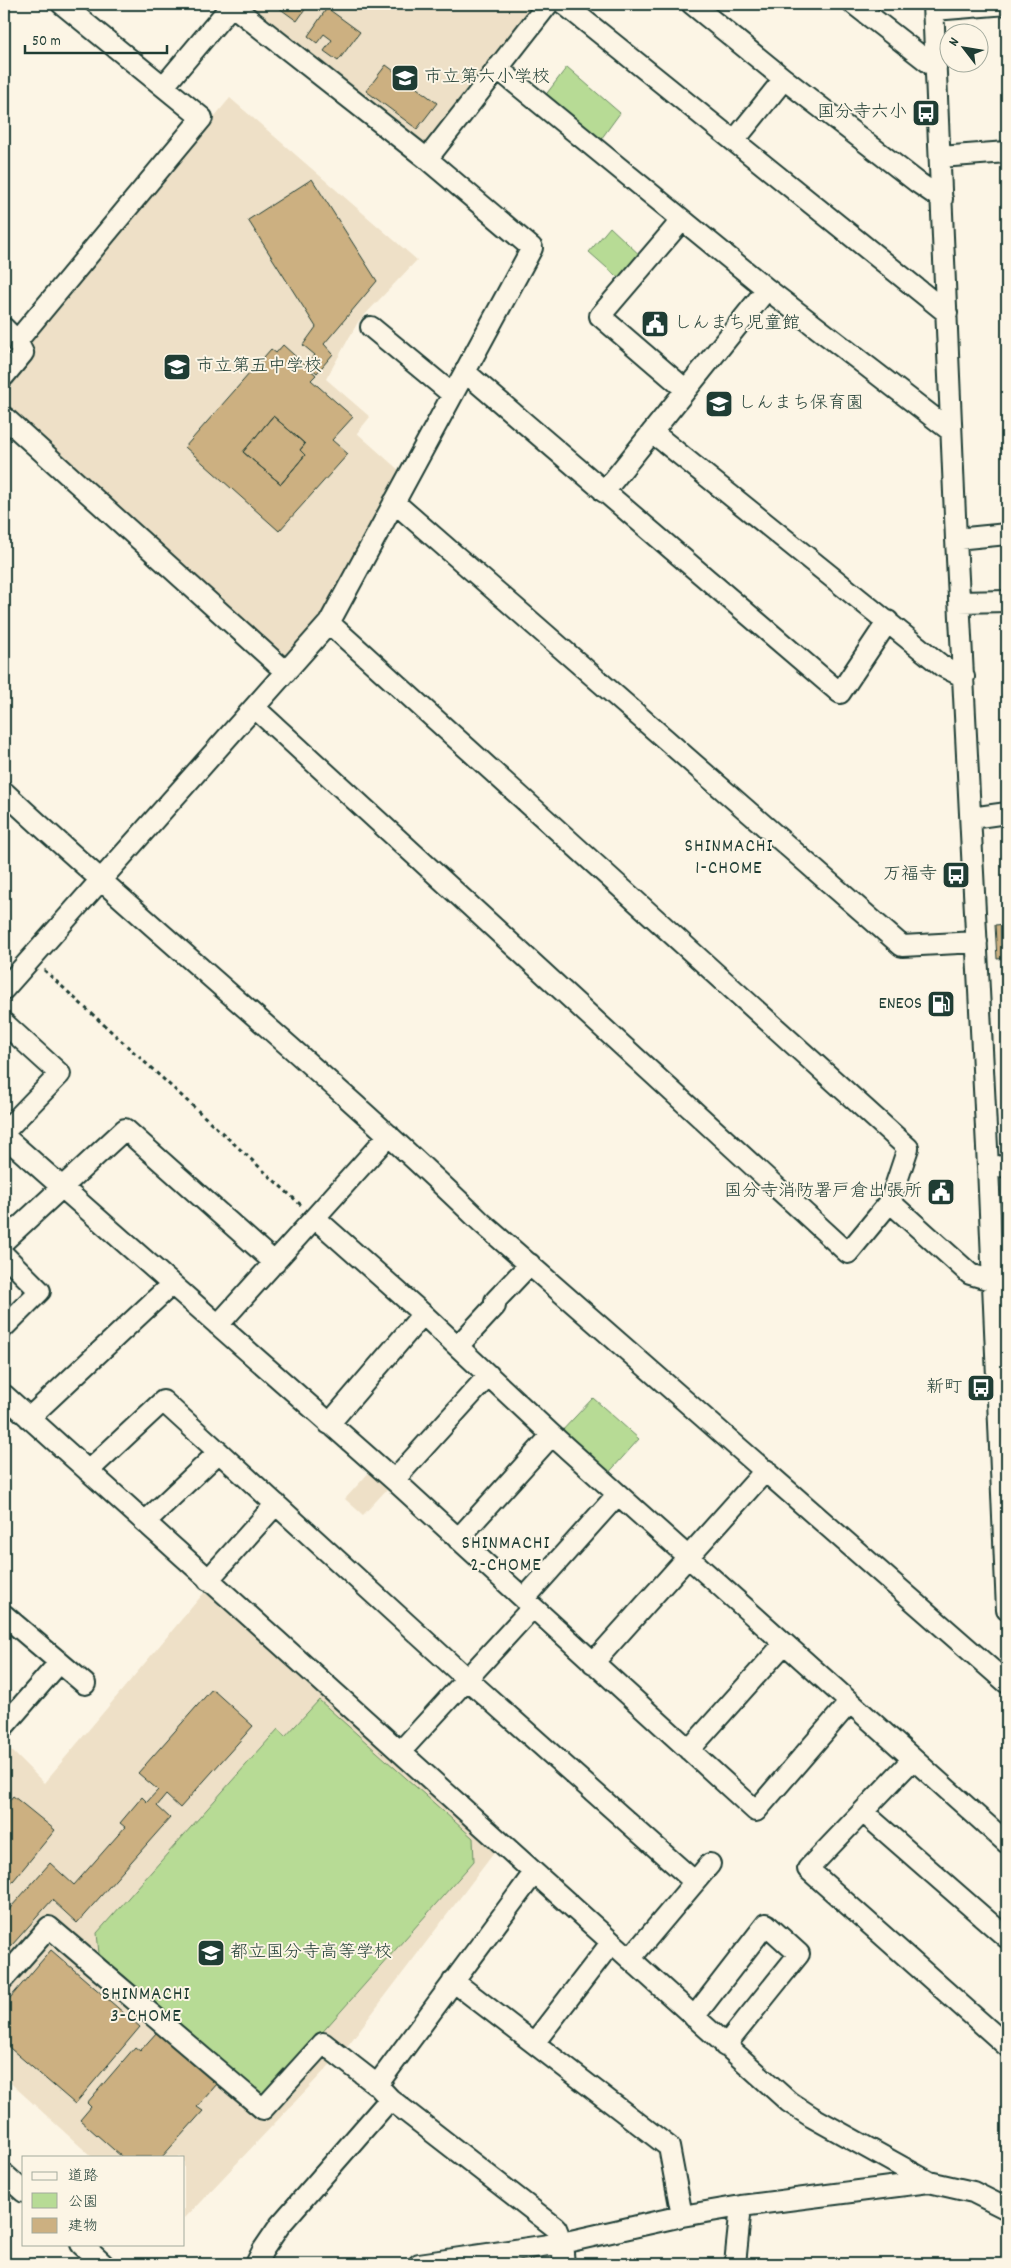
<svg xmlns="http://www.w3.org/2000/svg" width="1011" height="2268" font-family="Dekko,'Klee One',sans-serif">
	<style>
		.built { fill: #eee0c7 }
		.green { fill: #b7db95; stroke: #6b8c64 }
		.building { fill: #ccb081; stroke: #1f3d34; fill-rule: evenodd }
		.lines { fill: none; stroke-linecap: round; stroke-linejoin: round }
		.minor-casing { stroke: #1f3d34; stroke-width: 24 }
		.path { stroke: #1f3d34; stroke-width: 3; stroke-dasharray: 4 4; stroke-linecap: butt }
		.minor { stroke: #fcf5e5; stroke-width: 20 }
		.labels { text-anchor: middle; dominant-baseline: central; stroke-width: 4; stroke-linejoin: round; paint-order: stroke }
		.poi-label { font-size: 18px; fill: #1f3d34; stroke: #fcf5e5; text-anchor: start }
		.neighbourhood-label { font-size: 19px; letter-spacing: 1px; fill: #1f3d34; stroke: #fcf5e5 }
	</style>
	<rect width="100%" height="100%" fill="#fcf5e5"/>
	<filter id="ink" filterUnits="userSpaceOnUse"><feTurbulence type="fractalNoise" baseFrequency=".02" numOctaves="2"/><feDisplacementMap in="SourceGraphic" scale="10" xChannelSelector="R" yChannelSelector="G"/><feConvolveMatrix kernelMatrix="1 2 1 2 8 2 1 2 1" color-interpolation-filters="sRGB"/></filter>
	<g filter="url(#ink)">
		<path class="built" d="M 236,4 L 536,4 L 425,151 Z
			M 230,98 L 417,260 L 358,322 L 326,379 L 370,417 L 357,433 L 401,472 L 320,618 L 281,659 L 4,410 L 4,387 L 30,354 L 26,341 Z
			M 373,1468 L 391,1485 L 363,1515 L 345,1499 Z
			M 208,1588 L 497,1849 L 345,2049 L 184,2219 L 184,2157 L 92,2157 L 4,2077 L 4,1743 L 44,1783 Z"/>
		<path class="green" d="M 567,67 L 620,113 L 596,146 L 541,101 Z
			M 610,227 L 644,259 L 624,283 L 589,252 Z
			M 593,1398 L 639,1439 L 605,1477 L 558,1435 Z
			M 319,1700 L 473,1838 L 474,1861 L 264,2098 L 99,1954 L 97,1933 L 278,1729 L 285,1737 Z"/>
		<path class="building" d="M 276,4 L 309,4 L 297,21 L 275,5 Z
			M 327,8 L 360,32 L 338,61 L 324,51 L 332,40 L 324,34 L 317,43 L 308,36 Z
			M 386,65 L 437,103 L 417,129 L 366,91 Z
			M 312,179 L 377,281 L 324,344 L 333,354 L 317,373 L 307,364 L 315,355 L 303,345 L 316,327 L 248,220 Z
			M 283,345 L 316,375 L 311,380 L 353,417 L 332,440 L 348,454 L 279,531 L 185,447 L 271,349 L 276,353 ZM 273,416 L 305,444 L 300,450 L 305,455 L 281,484 L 243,452 Z
			M 273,416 L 305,444 L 300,450 L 305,455 L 281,484 L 243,452 Z
			M 1007,924 L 1007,958 L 997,959 L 995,925 Z
			M 212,1689 L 253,1726 L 180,1808 L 166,1795 L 157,1806 L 170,1818 L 77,1923 L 52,1900 L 4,1954 L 4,1915 L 50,1863 L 74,1885 L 125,1827 L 120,1823 L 142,1797 L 147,1802 L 158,1790 L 138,1773 Z
			M 13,1796 L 55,1830 L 4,1892 L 4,1807 Z
			M 51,1950 L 140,2027 L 75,2104 L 4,2043 L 4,2005 Z
			M 157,2032 L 217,2084 L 197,2107 L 203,2111 L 162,2157 L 122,2157 L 80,2120 L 91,2107 L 87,2103 L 135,2047 L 140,2051 Z"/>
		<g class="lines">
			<defs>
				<path id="minor" d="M 564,4 L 947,313
					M 692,4 L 784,79 L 917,182 L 942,199
					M 854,4 L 936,68
					M 933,4 L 956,539 L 988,1167 L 1007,1610
					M 934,10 L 1007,4
					M 497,68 L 767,289 L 951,431
					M 164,86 L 231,6
					M 734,141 L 784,79
					M 940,157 L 1007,152
					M 427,159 L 548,4
					M 682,220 L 600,316 L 686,390
					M 371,327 L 452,394
					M 4,328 L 17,341 L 202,118 L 62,4
					M 465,372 L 840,693 L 888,621
					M 4,376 L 23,353 L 17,341
					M 4,417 L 286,672
					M 652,432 L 942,666 L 964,677
					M 604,492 L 767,289
					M 394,502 L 902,946 L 977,942
					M 956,539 L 1007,534
					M 959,602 L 1007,601
					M 329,623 L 908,1148 L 890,1202
					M 255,708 L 848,1253 L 890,1202 L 970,1274 L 994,1281
					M 4,792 C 161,938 328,1074 482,1223 L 1007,1683
					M 971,818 L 1007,813
					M 4,989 L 329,623 L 532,248 L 427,159 L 230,4
					M 4,1023 L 60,1074 L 4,1132
					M 4,1136 L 394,1480 L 756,1811 L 849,1703
					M 988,1167 L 1007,1166
					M 315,1218 L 423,1314 L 552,1435 L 1007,1843
					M 4,1241 L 125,1129 L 275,1263
					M 4,1255 L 40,1291 L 4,1327
					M 218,1325 L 389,1135
					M 458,1346 L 495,1306 L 495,1301 L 530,1264
					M 4,1395 L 789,2102 L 812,2117 L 929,2182 L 973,2192 L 1007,2209
					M 29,1418 L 171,1285
					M 329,1424 L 423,1314
					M 88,1471 L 163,1401 L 467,1679 L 695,1882
					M 394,1480 L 489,1375
					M 145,1522 L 219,1452
					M 458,1539 L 552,1435
					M 208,1580 L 276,1504
					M 524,1599 L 618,1494
					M 4,1615 L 85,1684
					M 593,1663 L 766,1470
					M 4,1726 L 59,1663
					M 689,1750 L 784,1644
					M 400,1752 L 533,1607
					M 912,1760 L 808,1869 L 1007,2046
					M 863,1812 L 1007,1938
					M 630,1959 L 710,1864
					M 4,1978 L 49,1927 L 263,2109 L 323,2043 L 377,2085 L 390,2099 L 556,2228 L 562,2243 L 564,2264
					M 453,1981 L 669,2147 L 682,2216
					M 694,2017 L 766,1924 L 799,1954 L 725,2046
					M 534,2043 L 611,1943
					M 377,2085 L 534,1873
					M 4,2174 L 24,2192
					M 81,2244 L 103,2264
					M 256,2264 L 263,2250 L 280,2225 L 390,2099
					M 419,2264 L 562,2243 L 682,2216 L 741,2206 L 929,2182
					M 735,2264 L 741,2206"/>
			</defs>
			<use href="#minor" class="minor-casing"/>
			<path class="path" d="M 44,970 L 301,1205"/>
			<use href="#minor" class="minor"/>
		</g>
	</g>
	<defs>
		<symbol id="school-square" viewBox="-11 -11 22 22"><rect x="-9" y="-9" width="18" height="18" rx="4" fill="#1f3d34" stroke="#fcf5e5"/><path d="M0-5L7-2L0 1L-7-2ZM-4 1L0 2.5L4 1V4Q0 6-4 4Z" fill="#fff"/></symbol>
		<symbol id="bus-square" viewBox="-11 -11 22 22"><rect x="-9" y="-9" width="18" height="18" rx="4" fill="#1f3d34" stroke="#fcf5e5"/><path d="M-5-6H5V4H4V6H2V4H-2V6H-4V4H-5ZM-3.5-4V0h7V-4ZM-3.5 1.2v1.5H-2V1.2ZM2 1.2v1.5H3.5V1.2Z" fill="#fff"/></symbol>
		<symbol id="civic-square" viewBox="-11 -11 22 22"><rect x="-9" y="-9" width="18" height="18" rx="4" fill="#1f3d34" stroke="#fcf5e5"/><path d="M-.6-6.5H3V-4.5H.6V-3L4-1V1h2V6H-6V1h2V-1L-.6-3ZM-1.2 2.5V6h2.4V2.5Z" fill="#fff"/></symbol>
		<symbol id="fuel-square" viewBox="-11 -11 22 22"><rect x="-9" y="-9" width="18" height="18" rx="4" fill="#1f3d34" stroke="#fcf5e5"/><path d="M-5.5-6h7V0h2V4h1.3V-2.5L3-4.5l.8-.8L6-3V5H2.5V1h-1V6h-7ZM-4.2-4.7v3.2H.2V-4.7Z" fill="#fff"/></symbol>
	</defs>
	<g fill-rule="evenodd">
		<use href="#school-square" x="389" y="62" width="32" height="32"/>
		<use href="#bus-square" x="910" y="97" width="32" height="32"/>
		<use href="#civic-square" x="639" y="308" width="32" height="32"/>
		<use href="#school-square" x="161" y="351" width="32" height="32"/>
		<use href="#school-square" x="703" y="388" width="32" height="32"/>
		<use href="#bus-square" x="940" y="859" width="32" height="32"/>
		<use href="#fuel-square" x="925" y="988" width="32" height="32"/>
		<use href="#civic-square" x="925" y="1176" width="32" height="32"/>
		<use href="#bus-square" x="965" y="1372" width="32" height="32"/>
		<use href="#school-square" x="195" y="1937" width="32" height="32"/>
	</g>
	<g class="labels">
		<g class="poi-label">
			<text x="424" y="78">市立第六小学校</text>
			<text x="907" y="113" text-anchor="end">国分寺六小</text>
			<text x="674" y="324">しんまち児童館</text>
			<text x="196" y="367">市立第五中学校</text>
			<text x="738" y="404">しんまち保育園</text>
			<text x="937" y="875" text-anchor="end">万福寺</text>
			<text x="922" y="1004" text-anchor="end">ENEOS</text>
			<text x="922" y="1192" text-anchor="end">国分寺消防署戸倉出張所</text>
			<text x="962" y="1388" text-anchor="end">新町</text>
			<text x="230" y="1953">都立国分寺高等学校</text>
		</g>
		<g class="neighbourhood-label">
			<text x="729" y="847">SHINMACHI<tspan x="729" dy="22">1-CHOME</tspan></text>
			<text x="506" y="1544">SHINMACHI<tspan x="506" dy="22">2-CHOME</tspan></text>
			<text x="146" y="1995">SHINMACHI<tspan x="146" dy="22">3-CHOME</tspan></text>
		</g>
	</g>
	<rect width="1011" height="2268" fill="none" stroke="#fcf5e5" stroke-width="20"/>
	<rect x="10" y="10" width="991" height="2248" fill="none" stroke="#1f3d34" stroke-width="2" filter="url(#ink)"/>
	<rect x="22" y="2156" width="162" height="90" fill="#fcf5e5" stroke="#a4ab9e"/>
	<rect x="32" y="2172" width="25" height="8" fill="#fcf5e5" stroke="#a4ab9e"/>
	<text x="68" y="2180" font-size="15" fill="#1f3d34">道路</text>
	<rect x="32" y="2193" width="25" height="15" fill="#b7db95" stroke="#a4ab9e"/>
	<text x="68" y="2206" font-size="15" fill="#1f3d34">公園</text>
	<rect x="32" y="2218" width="25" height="15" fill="#ccb081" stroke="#a4ab9e"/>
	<text x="68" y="2230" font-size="15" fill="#1f3d34">建物</text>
	<g transform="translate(964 48) rotate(301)"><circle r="24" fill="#fcf5e5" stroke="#a4ab9e"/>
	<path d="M0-4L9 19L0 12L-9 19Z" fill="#1f3d34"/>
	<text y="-8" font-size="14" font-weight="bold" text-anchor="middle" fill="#1f3d34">N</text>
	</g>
	<path d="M25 45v8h142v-8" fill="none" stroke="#1f3d34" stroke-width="2.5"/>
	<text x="32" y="45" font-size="15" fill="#1f3d34" stroke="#fcf5e5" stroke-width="4" paint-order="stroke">50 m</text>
</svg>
